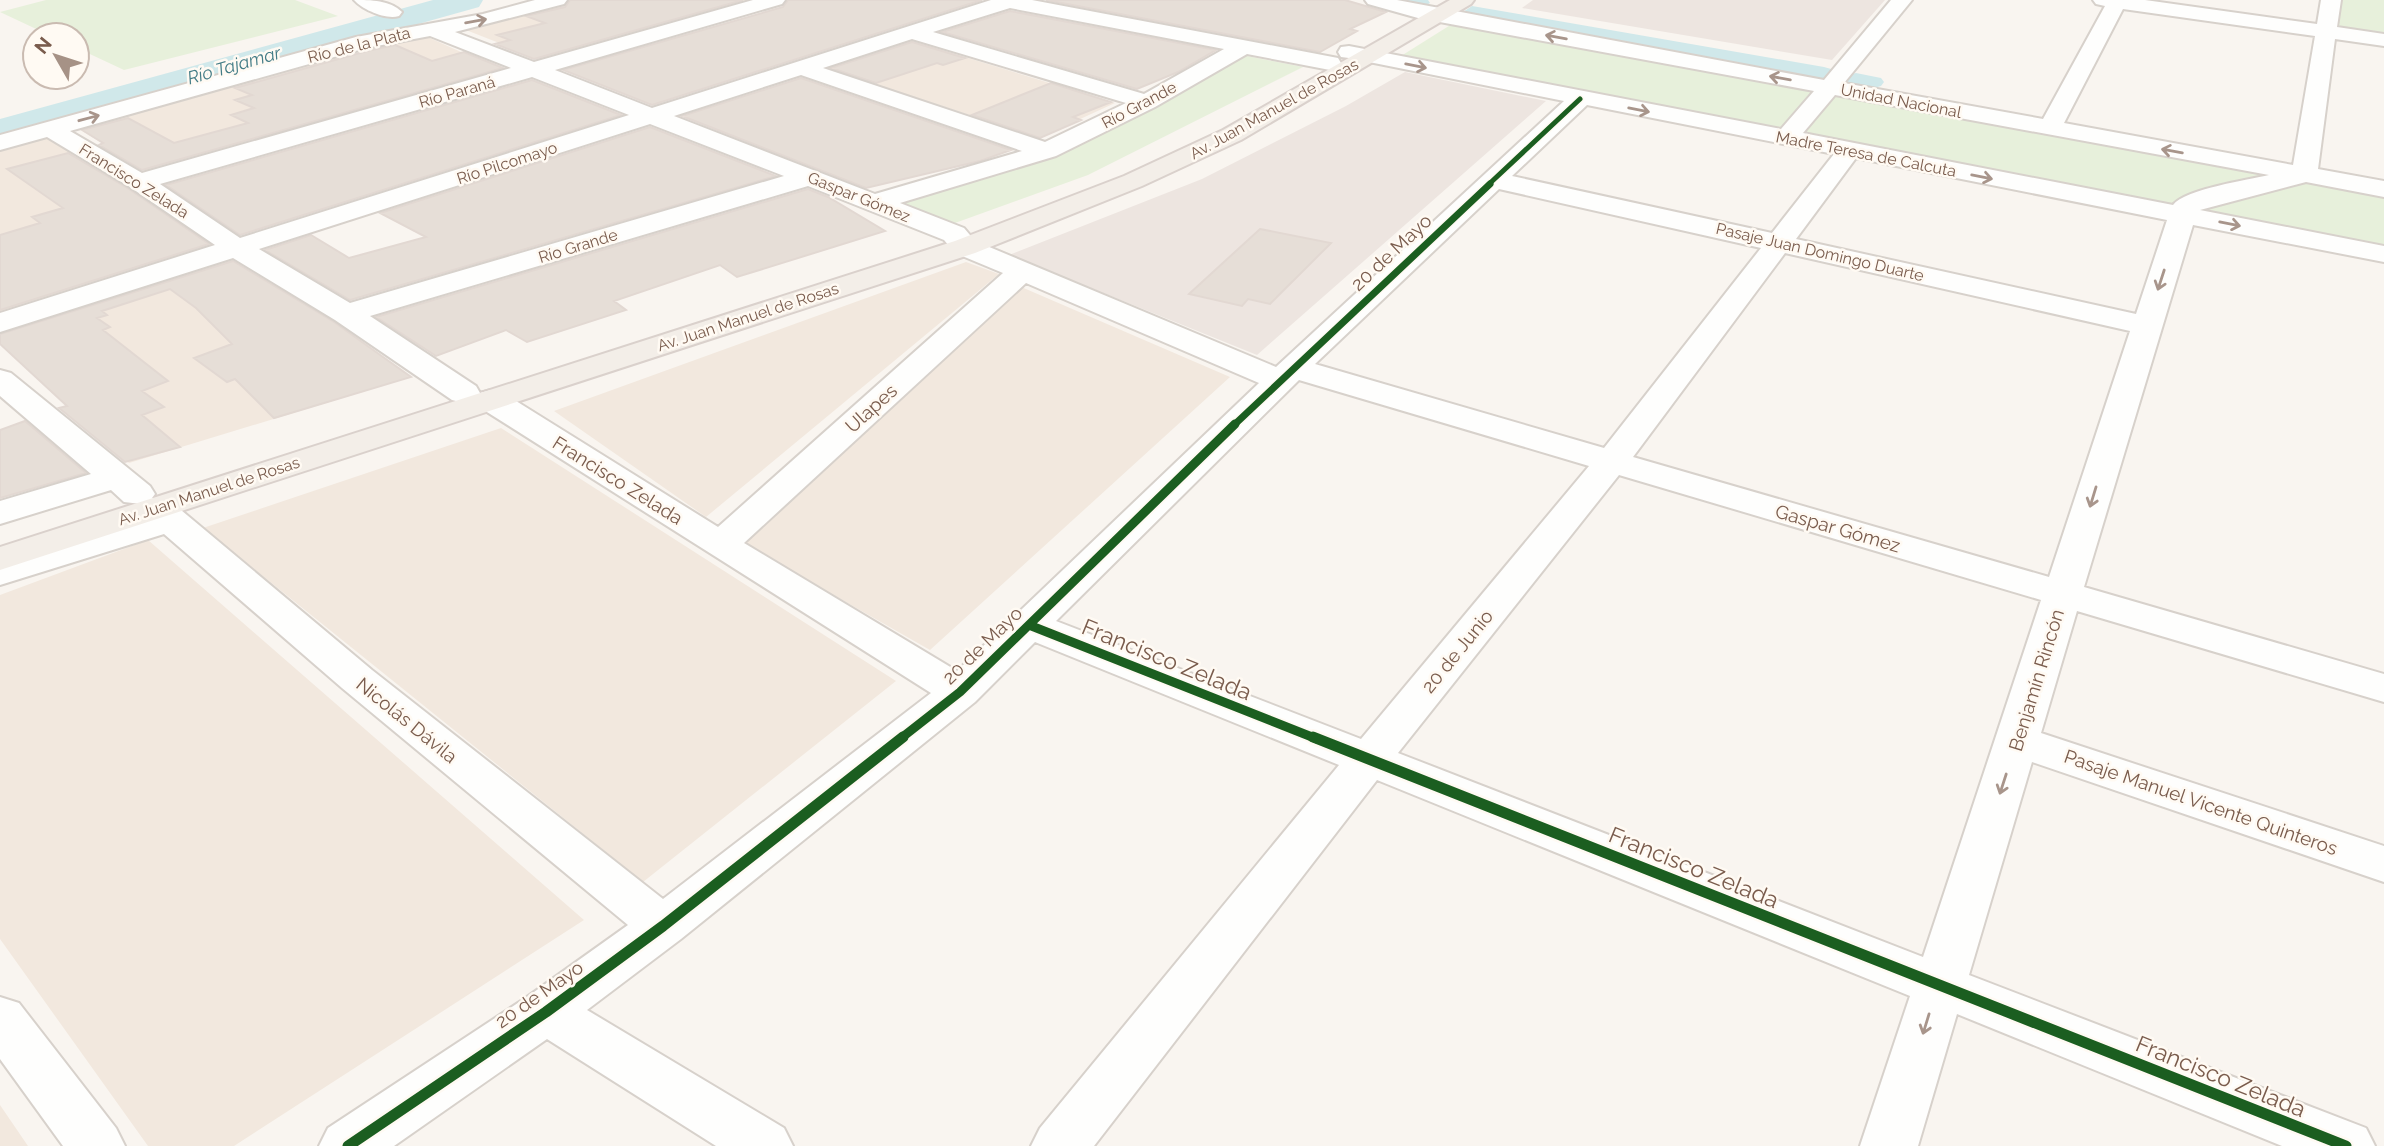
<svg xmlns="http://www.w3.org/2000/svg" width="2384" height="1146" font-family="Raleway,sans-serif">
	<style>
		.residential { fill: #f2e8de }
		.industrial { fill: #ede5e0 }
		.green { fill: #e7f0db }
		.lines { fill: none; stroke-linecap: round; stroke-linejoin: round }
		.canal { fill: #d0e8ea; fill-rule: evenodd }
		.river { fill: #d0e8ea; fill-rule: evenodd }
		.building { fill: #e6ded7; stroke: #e2d8d2; stroke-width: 2 }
		.minor-casing { stroke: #d7d1cb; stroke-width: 4 }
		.major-casing { stroke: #dad1cc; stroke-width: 4 }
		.minor { fill: #fefefd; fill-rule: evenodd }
		.major { fill: #f3eee8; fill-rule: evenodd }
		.cycleway-far3-casing { stroke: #fffaf3; stroke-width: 8 }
		.cycleway-far2-casing { stroke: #fffaf3; stroke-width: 10 }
		.cycleway-far1-casing { stroke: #fffaf3; stroke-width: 13 }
		.cycleway-casing { stroke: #fffaf3; stroke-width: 16 }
		.cycleway-far3 { stroke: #1b5e20; stroke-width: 5 }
		.cycleway-far2 { stroke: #1b5e20; stroke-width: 7 }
		.cycleway-far1 { stroke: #1b5e20; stroke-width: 9 }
		.cycleway { stroke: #1b5e20; stroke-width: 11 }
		.oneway { stroke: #a8958b }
		.labels { text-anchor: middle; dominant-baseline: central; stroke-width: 5; stroke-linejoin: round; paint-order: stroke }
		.far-street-label { font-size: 16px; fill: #7a5c4d; stroke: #fffaf3 }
		.far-water-label { font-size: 18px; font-style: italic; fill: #437c86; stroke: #fffaf3 }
		.street-label { font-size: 19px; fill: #7a5c4d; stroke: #fffaf3 }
		.near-street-label { font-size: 23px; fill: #7a5c4d; stroke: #fffaf3 }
	</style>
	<rect width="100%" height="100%" fill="#f9f5f0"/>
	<path class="residential" d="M 567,0 L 755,0 L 542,60 L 466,30 Z
		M 423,35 L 506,72 L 146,171 L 78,128 Z
		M 906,39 L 1115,103 L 1039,138 L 823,67 Z
		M 48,138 L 177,224 L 214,248 L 0,316 L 0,151 Z
		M 226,256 L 411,377 L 129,463 L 0,344 L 0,331 Z
		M 966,262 L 999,274 L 706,517 L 554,411 Z
		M 1019,286 L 1230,377 L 930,650 L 735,539 Z
		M 501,428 L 896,681 L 643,882 L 203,528 Z
		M 148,540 L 584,920 L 234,1146 L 148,1146 L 0,939 L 0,595 Z
		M 0,1105 L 28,1146 L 0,1146 Z"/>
	<path class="industrial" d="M 1533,0 L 1885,0 L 1832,60 L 1522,8 Z
		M 1405,72 L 1546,101 L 1257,355 L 1009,255 L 1202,179 L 1346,106 Z"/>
	<path class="green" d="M 46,0 L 295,0 L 338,16 L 124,70 L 77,48 L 77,35 L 49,35 L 0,12 Z
		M 2341,0 L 2384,0 L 2384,35 L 2337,28 Z
		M 1452,24 L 2384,194 L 2384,247 L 1401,56 Z
		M 1242,55 L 1303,67 L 1088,175 L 955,223 L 896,204 L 1055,154 Z"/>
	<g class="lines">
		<path class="canal" d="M 1403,0 L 1428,0 L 1430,3 L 1421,8 L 1406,4 Z
			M 1472,6 L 1824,67 L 1831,69 L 1834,73 L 1831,77 L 1824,79 L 1465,16 L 1463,12 Z
			M 1856,73 L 1881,78 L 1884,82 L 1881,86 L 1874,88 L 1849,83 L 1846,79 L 1849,75 Z"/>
		<path class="river" d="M 433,0 L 483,0 L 479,7 L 0,141 L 0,119 Z"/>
	</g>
	<path class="building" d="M 570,0 L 743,0 L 534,59 L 495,44 L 510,40 L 497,35 L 545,23 L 526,16 L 565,7 Z
		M 788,0 L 982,0 L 652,105 L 563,70 L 783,7 Z
		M 1046,0 L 1345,0 L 1386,12 L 1350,29 L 1357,31 L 1320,52 Z
		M 1010,11 L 1216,50 L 1178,72 L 1137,89 L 942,32 Z
		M 912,42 L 965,58 L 943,65 L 937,63 L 876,83 L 831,68 Z
		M 395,45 L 432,61 L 464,52 L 503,68 L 142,170 L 99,145 L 103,143 L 82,130 L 128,118 L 174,143 L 248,123 L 231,115 L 254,108 L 235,100 L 252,95 L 235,88 L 367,51 Z
		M 801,78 L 1011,150 L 980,161 L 866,188 L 682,116 Z
		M 532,80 L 621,115 L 240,235 L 166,185 Z
		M 1051,83 L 1111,102 L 1073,117 L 1081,120 L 1040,138 L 972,115 Z
		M 650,127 L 776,176 L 350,300 L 265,250 L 311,235 L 349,258 L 426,237 L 380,213 Z
		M 68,153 L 129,189 L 209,244 L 0,310 L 0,235 L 40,223 L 32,217 L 63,208 L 7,169 Z
		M 808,189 L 828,197 L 885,231 L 737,277 L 720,265 L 614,301 L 626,310 L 527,342 L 506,330 L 436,356 L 376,317 Z
		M 1260,229 L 1331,243 L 1270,304 L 1248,299 L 1242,306 L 1189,294 Z
		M 233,261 L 334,322 L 411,377 L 274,418 L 235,379 L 227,382 L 194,358 L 232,344 L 196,308 L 170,289 L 102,311 L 107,315 L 97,318 L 110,327 L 103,330 L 168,381 L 142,391 L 164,407 L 142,415 L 180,447 L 125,462 L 59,408 L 67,406 L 0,344 L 0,334 Z
		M 25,421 L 86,473 L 0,498 L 0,430 Z"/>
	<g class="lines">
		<defs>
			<path id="minor" d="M 354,0 C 371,0 390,0 402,12 L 399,16 C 386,20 363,10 354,0 Z
				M 535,0 L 567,0 L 564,4 L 455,32 L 534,62 L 753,0 L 785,0 L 782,4 L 555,70 L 652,108 L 991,0 L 1032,0 L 1338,58 L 1341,63 L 1338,68 L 1330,70 L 1247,54 L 1155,107 L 1056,156 L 900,203 L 964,228 L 975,241 L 1276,367 L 1564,101 L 1349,58 L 1341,57 L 1338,52 L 1341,47 L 1349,46 L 1781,129 L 1814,91 L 1418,18 L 1368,4 L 1365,0 L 1397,0 L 1824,80 L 1891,0 L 1912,0 L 1844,83 L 2043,119 L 2105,6 L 2096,4 L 2093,0 L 2145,0 L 2317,24 L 2321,0 L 2341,0 L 2337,27 L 2384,34 L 2384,46 L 2335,39 L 2318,169 L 2384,181 L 2384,197 L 2306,182 L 2200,210 L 2384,246 L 2384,262 L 2193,225 L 2084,587 L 2384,674 L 2384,702 L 2077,611 L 2041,733 L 2384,846 L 2384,882 L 2032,762 L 1969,975 L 2366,1128 L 2375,1146 L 2282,1146 L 1957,1014 L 1918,1146 L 1860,1146 L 1910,996 L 1377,780 L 1094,1146 L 1031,1146 L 1040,1128 L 1339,765 L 1035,642 L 975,702 L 681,939 L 587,1010 L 784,1128 L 793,1146 L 716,1146 L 547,1039 L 394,1146 L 319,1146 L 328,1128 L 527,997 L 628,925 L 342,688 L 164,534 L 0,585 L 0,561 L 144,516 L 138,508 L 141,504 L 124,502 L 111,490 L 0,524 L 0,501 L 91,474 L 0,396 L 0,370 L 11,373 L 150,486 L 155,494 L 152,498 L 169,500 L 372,670 L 663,899 L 931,693 L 479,407 L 475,400 L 464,403 L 452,400 L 335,320 L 233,258 L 0,332 L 0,313 L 215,245 L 130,187 L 47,137 L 0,150 L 0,135 L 356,37 L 483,14 ZM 1010,8 L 1224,49 L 1144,94 L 933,32 ZM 2123,9 L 2315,36 L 2293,165 L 2064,123 ZM 430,36 L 511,68 L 142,173 L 70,131 L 366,48 ZM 912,39 L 1126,103 L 1045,142 L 823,68 ZM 801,75 L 1022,151 L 875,194 L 674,116 ZM 532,77 L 629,115 L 240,238 L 160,184 ZM 1835,95 L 2269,175 C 2248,180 2185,189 2173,205 L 1803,133 ZM 1587,105 L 1834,154 L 1772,233 L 1512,176 ZM 650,124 L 784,176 L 350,303 L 259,249 ZM 1856,158 L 2167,220 L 2136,314 L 1796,239 ZM 808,186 L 944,240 L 955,253 L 1003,273 L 718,527 L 503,393 L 491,390 L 480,393 L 476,386 L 370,316 ZM 1499,189 L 1761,248 L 1604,448 L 1315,364 ZM 1785,253 L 2130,331 L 2049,577 L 1633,457 ZM 1026,283 L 1259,383 L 957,671 L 744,543 ZM 1299,380 L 1589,466 L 1361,739 L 1056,621 ZM 1619,475 L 2041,600 L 1923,957 L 1398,753 Z
				M 0,997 L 19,1003 L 116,1128 L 125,1146 L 63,1146 L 0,1059 Z"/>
			<path id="major" d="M 1450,0 L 1474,0 L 1471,4 L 1241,140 L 1142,186 L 975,253 L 0,570 L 0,547 L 955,241 L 1124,176 L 1223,130 Z"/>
		</defs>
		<use href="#minor" class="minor-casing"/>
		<use href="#major" class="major-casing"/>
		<use href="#minor" class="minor"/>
		<use href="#major" class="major"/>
		<defs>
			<path id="cycleway-far3" d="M 1488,185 L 1580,99"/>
			<path id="cycleway-far2" d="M 1233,426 L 1490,184"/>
			<path id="cycleway-far1" d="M 1029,625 L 1317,739
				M 900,739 L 960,692 L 1235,424"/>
			<path id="cycleway" d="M 1313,737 L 2346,1146
				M 348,1146 L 546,1012 L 663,926 L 903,737"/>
		</defs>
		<use href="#cycleway-far3" class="cycleway-far3-casing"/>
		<use href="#cycleway-far2" class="cycleway-far2-casing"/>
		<use href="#cycleway-far1" class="cycleway-far1-casing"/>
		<use href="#cycleway" class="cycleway-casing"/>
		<use href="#cycleway-far3" class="cycleway-far3"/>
		<use href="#cycleway-far2" class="cycleway-far2"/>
		<use href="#cycleway-far1" class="cycleway-far1"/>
		<use href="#cycleway" class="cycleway"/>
	</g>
	<defs><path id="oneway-shaft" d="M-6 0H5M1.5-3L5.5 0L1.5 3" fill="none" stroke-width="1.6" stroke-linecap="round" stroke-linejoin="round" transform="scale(1.75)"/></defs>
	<g class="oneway">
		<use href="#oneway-shaft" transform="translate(476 21) rotate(-10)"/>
		<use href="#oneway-shaft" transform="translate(1556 37) rotate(-170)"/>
		<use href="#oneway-shaft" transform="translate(1416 66) rotate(11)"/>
		<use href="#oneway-shaft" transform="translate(1780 78) rotate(-170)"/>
		<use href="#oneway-shaft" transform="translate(1639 110) rotate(11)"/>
		<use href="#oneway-shaft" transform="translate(89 118) rotate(-15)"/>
		<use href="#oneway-shaft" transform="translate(2172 151) rotate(-170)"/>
		<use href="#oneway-shaft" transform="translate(1982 177) rotate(11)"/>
		<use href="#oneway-shaft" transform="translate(2230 224) rotate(11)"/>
		<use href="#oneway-shaft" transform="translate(2161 280) rotate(108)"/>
		<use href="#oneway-shaft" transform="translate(2093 497) rotate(107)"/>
		<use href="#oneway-shaft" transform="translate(2003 784) rotate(108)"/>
		<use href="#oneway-shaft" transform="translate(1926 1024) rotate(107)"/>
	</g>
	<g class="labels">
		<g class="far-street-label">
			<text transform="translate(359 45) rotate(-14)">Río de la Plata</text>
			<text transform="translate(457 92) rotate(-16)">Río Paraná</text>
			<text transform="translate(1901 101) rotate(11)">Unidad Nacional</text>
			<text transform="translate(1139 105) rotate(-28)">Río Grande</text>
			<text transform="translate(1274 109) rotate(-29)">Av. Juan Manuel de Rosas</text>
			<text transform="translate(1866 154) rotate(11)">Madre Teresa de Calcuta</text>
			<text transform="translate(507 163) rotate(-18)">Río Pilcomayo</text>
			<text transform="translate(134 181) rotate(32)">Francisco Zelada</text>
			<text transform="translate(859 197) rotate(22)">Gaspar Gómez</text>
			<text transform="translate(578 246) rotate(-17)">Río Grande</text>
			<text transform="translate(1820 252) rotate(13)">Pasaje Juan Domingo Duarte</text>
			<text transform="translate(748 317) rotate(-18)">Av. Juan Manuel de Rosas</text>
			<text transform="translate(209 491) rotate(-18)">Av. Juan Manuel de Rosas</text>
		</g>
		<g class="far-water-label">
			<text transform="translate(234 65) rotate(-16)">Río Tajamar</text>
		</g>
		<g class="street-label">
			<text transform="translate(1391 252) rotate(-43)">20 de Mayo</text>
			<text transform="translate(871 408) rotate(-42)">Ulapes</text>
			<text transform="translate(618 480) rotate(32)">Francisco Zelada</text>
			<text transform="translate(1838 528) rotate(16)">Gaspar Gómez</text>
			<text transform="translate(982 645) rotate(-44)">20 de Mayo</text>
			<text transform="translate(1457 651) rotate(-51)">20 de Junio</text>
			<text transform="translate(2036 680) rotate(-73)">Benjamín Rincón</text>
			<text transform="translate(407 720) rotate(39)">Nicolás Dávila</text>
			<text transform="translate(2201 802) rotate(19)">Pasaje Manuel Vicente Quinteros</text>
			<text transform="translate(539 994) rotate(-35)">20 de Mayo</text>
		</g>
		<g class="near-street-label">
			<text transform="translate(1167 659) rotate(22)">Francisco Zelada</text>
			<text transform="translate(1694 867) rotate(22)">Francisco Zelada</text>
			<text transform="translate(2221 1076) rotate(22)">Francisco Zelada</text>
		</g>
	</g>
	<g transform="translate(56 56) rotate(309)"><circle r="33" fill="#fffaf3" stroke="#cabbb1" stroke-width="2"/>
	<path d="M0-5L12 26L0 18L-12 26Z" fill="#a69286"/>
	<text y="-10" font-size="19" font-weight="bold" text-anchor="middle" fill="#7a5c4d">N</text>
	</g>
</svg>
